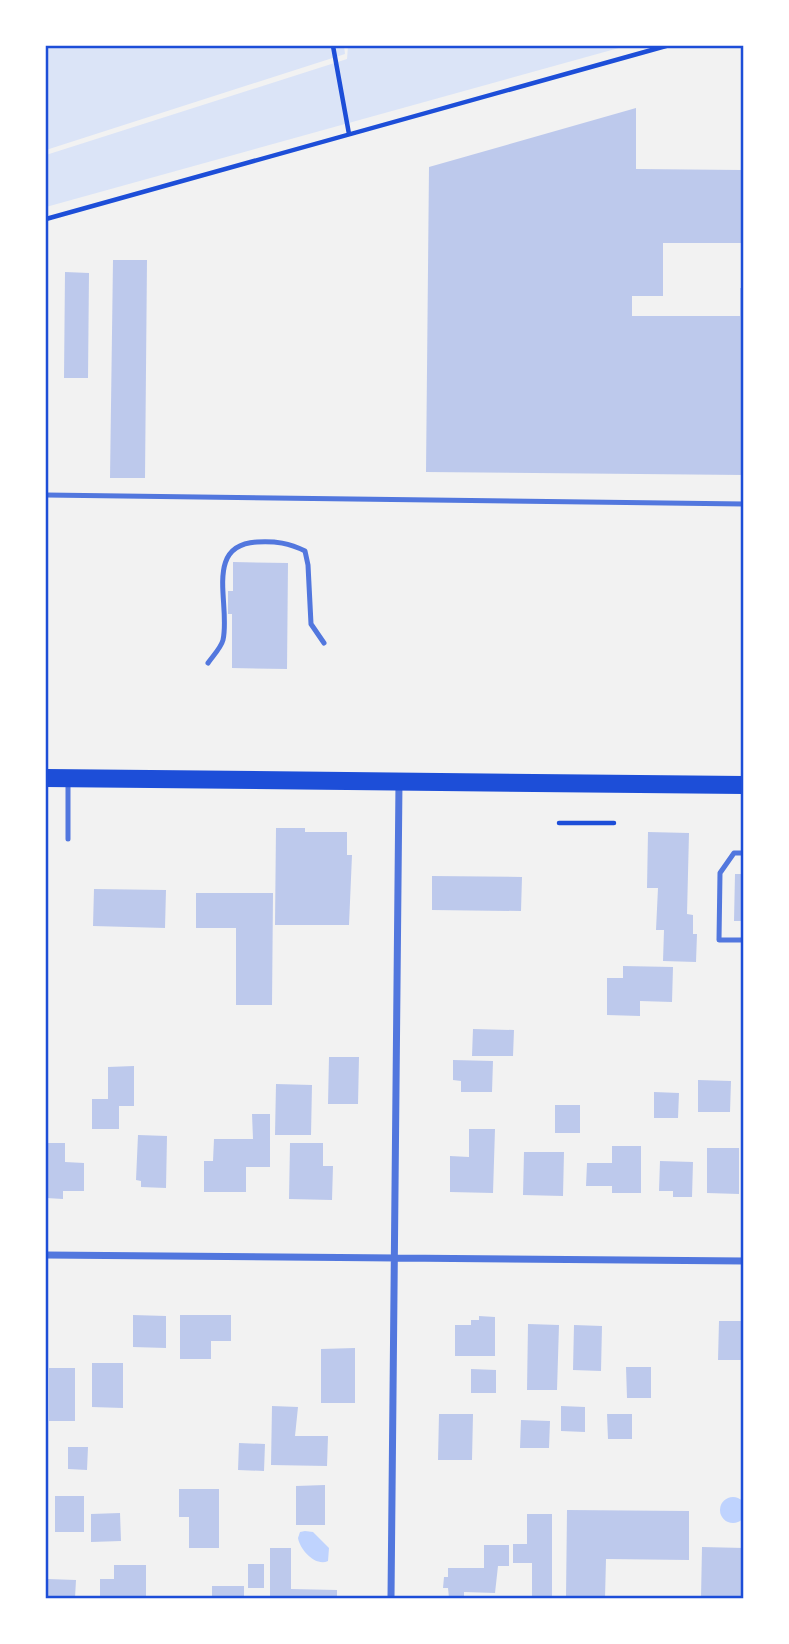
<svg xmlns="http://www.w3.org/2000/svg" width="789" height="1644" font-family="'Zilla Slab',serif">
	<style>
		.green { fill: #dbe4f7 }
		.water { fill: #bfd3fe }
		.building { fill: #bdc9ec }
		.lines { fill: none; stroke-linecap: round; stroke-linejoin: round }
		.path { stroke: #1d4ed8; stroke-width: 4.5 }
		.service { stroke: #5277de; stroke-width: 5 }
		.minor { stroke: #5277de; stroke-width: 7 }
		.primary { stroke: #1d4ed8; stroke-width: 18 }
		.neatline { fill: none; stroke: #1d4ed8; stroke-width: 2.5 }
	</style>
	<rect width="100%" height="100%" fill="#f2f2f2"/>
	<path class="green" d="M 46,46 L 344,46 L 345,54 L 46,150 Z
		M 348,46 L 626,46 L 46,207 L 46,155 L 347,59 Z"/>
	<path class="water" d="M720 1510a13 13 0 1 1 26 0a13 13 0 1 1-26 0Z
		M 305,1531 L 313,1532 L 329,1548 L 328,1561 C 316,1567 300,1550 298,1538 L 300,1532 Z"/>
	<path class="building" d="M 636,108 L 636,169 L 742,170 L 742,243 L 663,243 L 663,296 L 632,296 L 632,316 L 740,316 L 740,288 L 744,288 L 744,475 L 426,472 L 429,167 Z
		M 113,260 L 147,260 L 145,478 L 110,478 Z
		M 65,272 L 89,273 L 88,378 L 64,378 Z
		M 233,562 L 288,563 L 287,669 L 232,668 L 232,614 L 228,614 L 228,591 L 233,591 Z
		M 276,828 L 305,828 L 305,832 L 347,832 L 347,855 L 352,855 L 349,925 L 275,925 Z
		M 648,832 L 689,833 L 687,914 L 693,915 L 693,934 L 697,934 L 696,962 L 663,961 L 664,930 L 656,930 L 658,888 L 647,888 Z
		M 735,874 L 744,874 L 744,921 L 734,921 Z
		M 432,876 L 522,877 L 521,911 L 432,910 Z
		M 94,889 L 166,890 L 165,928 L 93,926 Z
		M 196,893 L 273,893 L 272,1005 L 236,1005 L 236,928 L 196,928 Z
		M 623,966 L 673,967 L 672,1002 L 640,1001 L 640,1016 L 607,1015 L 607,978 L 623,978 Z
		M 473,1029 L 514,1030 L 513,1056 L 472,1056 Z
		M 329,1057 L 359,1057 L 358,1104 L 328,1104 Z
		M 453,1060 L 493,1061 L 492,1092 L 461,1092 L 461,1081 L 453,1080 Z
		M 134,1066 L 134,1106 L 119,1106 L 119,1129 L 92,1129 L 92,1099 L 108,1099 L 108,1067 Z
		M 698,1080 L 731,1081 L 730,1112 L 698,1112 Z
		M 276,1084 L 312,1085 L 311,1135 L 275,1135 Z
		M 654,1092 L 679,1093 L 678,1118 L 654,1118 Z
		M 555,1105 L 580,1105 L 580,1133 L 555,1133 Z
		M 252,1114 L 270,1114 L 270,1167 L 246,1167 L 246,1192 L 204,1192 L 204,1161 L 213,1161 L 214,1139 L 253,1139 Z
		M 469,1129 L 495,1129 L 493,1193 L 450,1192 L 450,1156 L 469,1157 Z
		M 138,1135 L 167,1136 L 166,1188 L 141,1187 L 141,1181 L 136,1180 Z
		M 46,1143 L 65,1143 L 65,1162 L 84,1163 L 84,1191 L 63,1191 L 63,1199 L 46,1198 Z
		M 290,1143 L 323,1143 L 323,1166 L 333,1166 L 332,1200 L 289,1199 Z
		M 612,1146 L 641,1146 L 641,1193 L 612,1193 L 612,1186 L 586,1186 L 587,1163 L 612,1163 Z
		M 707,1148 L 739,1148 L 739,1194 L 707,1193 Z
		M 524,1152 L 564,1152 L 563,1196 L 523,1195 Z
		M 660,1161 L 693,1162 L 692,1197 L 673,1197 L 673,1191 L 659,1191 Z
		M 133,1315 L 166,1316 L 166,1348 L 133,1347 Z
		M 180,1315 L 231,1315 L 231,1341 L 211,1341 L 211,1359 L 180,1359 Z
		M 479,1316 L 495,1317 L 495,1356 L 455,1356 L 455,1325 L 471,1325 L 471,1320 L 479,1320 Z
		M 719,1321 L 744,1321 L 744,1360 L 718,1360 Z
		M 528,1324 L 559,1325 L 557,1390 L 527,1390 Z
		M 574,1325 L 602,1326 L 601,1371 L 573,1370 Z
		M 355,1348 L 355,1403 L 321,1403 L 321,1349 Z
		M 92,1363 L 123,1363 L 123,1408 L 92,1407 Z
		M 626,1367 L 651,1367 L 651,1398 L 627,1398 Z
		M 49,1368 L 75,1368 L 75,1421 L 49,1421 Z
		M 471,1369 L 496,1370 L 496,1393 L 471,1393 Z
		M 272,1406 L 298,1407 L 295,1436 L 328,1436 L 327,1466 L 271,1465 Z
		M 561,1406 L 585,1407 L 585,1432 L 561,1431 Z
		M 439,1414 L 473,1414 L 472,1460 L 438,1460 Z
		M 607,1414 L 632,1414 L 632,1439 L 608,1439 Z
		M 521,1420 L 550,1421 L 549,1448 L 520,1448 Z
		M 239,1443 L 265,1444 L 264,1471 L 238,1470 Z
		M 68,1447 L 88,1447 L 87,1470 L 68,1469 Z
		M 325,1485 L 325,1525 L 296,1525 L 296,1486 Z
		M 179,1489 L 219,1489 L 219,1548 L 189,1548 L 189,1517 L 179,1517 Z
		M 55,1496 L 84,1496 L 84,1532 L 55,1532 Z
		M 567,1510 L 689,1511 L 689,1560 L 606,1559 L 605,1598 L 566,1598 Z
		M 120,1513 L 121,1541 L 91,1542 L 91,1514 Z
		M 527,1514 L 552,1514 L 552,1597 L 532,1597 L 532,1563 L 513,1563 L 513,1544 L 527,1544 Z
		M 484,1545 L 509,1545 L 509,1566 L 498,1566 L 495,1593 L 464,1592 L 464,1598 L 449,1598 L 448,1588 L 443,1588 L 444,1577 L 448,1577 L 448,1568 L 484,1568 Z
		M 702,1547 L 744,1548 L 744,1598 L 701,1598 Z
		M 270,1548 L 291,1548 L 291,1589 L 337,1590 L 337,1598 L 270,1598 Z
		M 248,1564 L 264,1564 L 264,1588 L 248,1588 Z
		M 114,1565 L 146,1565 L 146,1598 L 100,1598 L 100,1579 L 114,1579 Z
		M 48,1579 L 76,1580 L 75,1598 L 48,1598 Z
		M 212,1586 L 244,1586 L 244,1598 L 212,1598 Z"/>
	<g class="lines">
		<path class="path" d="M 333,46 L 349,134
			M 46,219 L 666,46
			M 559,823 L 614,823"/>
		<path class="service" d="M 46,495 L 744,504
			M 208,663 C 212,657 221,648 223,640 C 231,605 203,545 257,542 C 276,541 289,543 305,551 L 308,565 L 311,624 L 324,643
			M 68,839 L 68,781
			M 744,853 L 734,853 L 720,873 L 719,940 L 744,940"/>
		<path class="minor" d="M 46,1255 L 744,1261
			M 391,1598 L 399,782"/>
		<path class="primary" d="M 46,778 L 744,785"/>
	</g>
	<rect width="789" height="1644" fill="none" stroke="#ffffff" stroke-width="94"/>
	<rect x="47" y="47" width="695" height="1550" class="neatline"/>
</svg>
